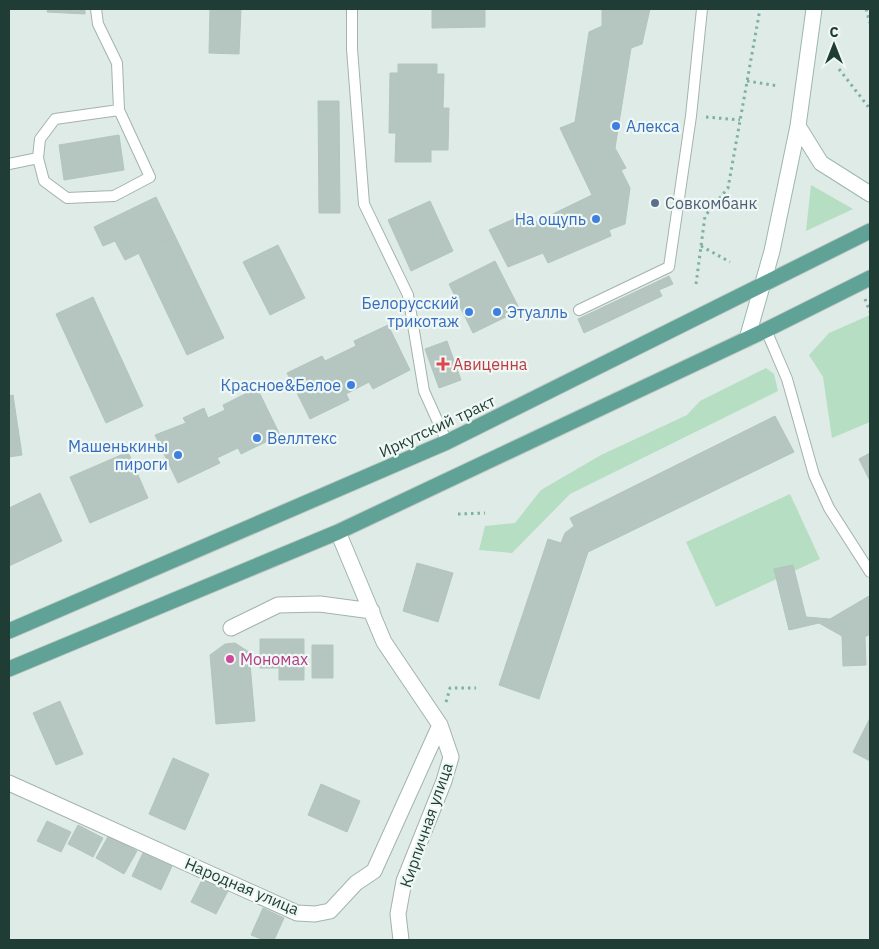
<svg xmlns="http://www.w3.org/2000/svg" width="879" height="949" font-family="'IBM Plex Sans',sans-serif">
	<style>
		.green { fill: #b6dec3 }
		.building { fill: #b4c6bf; stroke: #b1c5be }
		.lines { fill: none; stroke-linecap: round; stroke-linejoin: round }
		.service-casing { stroke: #a2b3ad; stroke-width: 12 }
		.minor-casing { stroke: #a2b3ad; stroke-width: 17 }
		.secondary-casing { stroke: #9db7af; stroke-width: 17 }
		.primary-casing { stroke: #c0c8c6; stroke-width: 17 }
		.path { stroke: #7db1a3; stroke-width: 3; stroke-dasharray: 2.5 4; stroke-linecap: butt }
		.service { stroke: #fff; stroke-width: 10 }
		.minor { stroke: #fff; stroke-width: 15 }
		.secondary { stroke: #fff; stroke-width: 15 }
		.primary { stroke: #60a396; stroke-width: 15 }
		.shop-dot { fill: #3f7fe0; stroke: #eff8f4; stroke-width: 2 }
		.service-dot { fill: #5c6f8a; stroke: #eff8f4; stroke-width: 2 }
		.health-dot { fill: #e0444e; stroke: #eff8f4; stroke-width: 2 }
		.hotel-dot { fill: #d1479c; stroke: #eff8f4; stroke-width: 2 }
		.labels { text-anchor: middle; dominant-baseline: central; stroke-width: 4.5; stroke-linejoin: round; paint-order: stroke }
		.shop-label { font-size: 16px; fill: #366cbe; stroke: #eff8f4; text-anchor: end }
		.service-label { font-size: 16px; fill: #4e5e75; stroke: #eff8f4; text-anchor: start }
		.health-label { font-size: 16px; fill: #be3a42; stroke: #eff8f4; text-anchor: start }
		.street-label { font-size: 16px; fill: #1f3c35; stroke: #eff8f4 }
		.hotel-label { font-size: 16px; fill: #b23c85; stroke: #eff8f4; text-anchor: start }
	</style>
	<rect width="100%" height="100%" fill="#dfebe6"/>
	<path class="green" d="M 811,185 L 853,209 L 806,231 Z
		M 870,315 L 870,422 L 832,438 L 823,377 L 809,355 L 829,333 Z
		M 766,368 L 774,374 L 778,391 L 570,494 L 512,553 L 479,550 L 485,526 L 515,523 L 541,490 L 601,455 L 687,415 L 700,401 Z
		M 790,494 L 820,559 L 716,607 L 686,542 Z"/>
	<path class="building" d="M 48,9 L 85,9 L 85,14 L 47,12 Z
		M 210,9 L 241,9 L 239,54 L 209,53 Z
		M 432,9 L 485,9 L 485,27 L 432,28 Z
		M 602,9 L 650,9 L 642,44 L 631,48 L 615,148 L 626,168 L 621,170 L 630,188 L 625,224 L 609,230 L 611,236 L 548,263 L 543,253 L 508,267 L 489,230 L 525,214 L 530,225 L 592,195 L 560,128 L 575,122 L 589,32 L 602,26 Z
		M 398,64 L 437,64 L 437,74 L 444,74 L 443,108 L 449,108 L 448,150 L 431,150 L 431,162 L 395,162 L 396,133 L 389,133 L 390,73 L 398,73 Z
		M 318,101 L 339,101 L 340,213 L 319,213 Z
		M 119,135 L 124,170 L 64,180 L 59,145 Z
		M 156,197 L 175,236 L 125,260 L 115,241 L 103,246 L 94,227 Z
		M 430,201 L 453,251 L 411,271 L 388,220 Z
		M 175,236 L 224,338 L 187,355 L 139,254 Z
		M 278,245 L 305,298 L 270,315 L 243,262 Z
		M 495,261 L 520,310 L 473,333 L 449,284 Z
		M 669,276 L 673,284 L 659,290 L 662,296 L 584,333 L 578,319 Z
		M 93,297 L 143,406 L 106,423 L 56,314 Z
		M 388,325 L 410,370 L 373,389 L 369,382 L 346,394 L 349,400 L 310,419 L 287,373 L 322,356 L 325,361 L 356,346 L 354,341 Z
		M 447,341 L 461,380 L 439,388 L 425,349 Z
		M 257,388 L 280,435 L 241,454 L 238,448 L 217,458 L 220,463 L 178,483 L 155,435 L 186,423 L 183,418 L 204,408 L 208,418 L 225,410 L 223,405 Z
		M 13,395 L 22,455 L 9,457 L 9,396 Z
		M 775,416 L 794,452 L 588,552 L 539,699 L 499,685 L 548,539 L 561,543 L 565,533 L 574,526 L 570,518 Z
		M 128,452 L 148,498 L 90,523 L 70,477 Z
		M 870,453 L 870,481 L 859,459 Z
		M 40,493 L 62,541 L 9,566 L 9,508 Z
		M 417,563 L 453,573 L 438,622 L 403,611 Z
		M 793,565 L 806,617 L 830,619 L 869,596 L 870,634 L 865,637 L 866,665 L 843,666 L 842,636 L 819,623 L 789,630 L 774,569 Z
		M 260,639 L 304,639 L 304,680 L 279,680 L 279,668 L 260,668 Z
		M 235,643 L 249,652 L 255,721 L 216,724 L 210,655 L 225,644 Z
		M 312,645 L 333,645 L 333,678 L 312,678 Z
		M 60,701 L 83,754 L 56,765 L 33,713 Z
		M 870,718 L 870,761 L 853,752 Z
		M 173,758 L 209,774 L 185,830 L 149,814 Z
		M 321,784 L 360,801 L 347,832 L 308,815 Z
		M 47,821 L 71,832 L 61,852 L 37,841 Z
		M 78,825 L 103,838 L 93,857 L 68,844 Z
		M 109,835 L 137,851 L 124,874 L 96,858 Z
		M 143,853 L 172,866 L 161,890 L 132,876 Z
		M 204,876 L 229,889 L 216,914 L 191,902 Z
		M 263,908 L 284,918 L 274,940 L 264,940 L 251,935 Z"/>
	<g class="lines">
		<defs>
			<path id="service" d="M 352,9 L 352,49 L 364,204 L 408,295 L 424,391 L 447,442
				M 38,158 L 40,139 L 55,119 L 119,110
				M 9,164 L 38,158 L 44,181 L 67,198 L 114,196 L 150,177 L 119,110 L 117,63 L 98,24 L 96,9
				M 579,310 L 669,267 L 691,116 L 702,9
				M 766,330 L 787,379 L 814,475 L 829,508 L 870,572"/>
			<path id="minor" d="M 338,532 L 384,642 L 440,725 L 451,757 L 444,781 L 404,881 L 398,914 L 401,940
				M 231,628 L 278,605 L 320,604 L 372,611
				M 9,783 L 297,913 L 315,914 L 330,911 L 356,883 L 374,871 L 440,725"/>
			<path id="secondary" d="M 798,126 L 821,163 L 870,194
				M 747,339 L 772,251 L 798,126 L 814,9"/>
			<path id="primary" d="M 9,631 L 447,442 L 870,231
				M 9,669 L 338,532 L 766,330 L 870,278"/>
		</defs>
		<use href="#service" class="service-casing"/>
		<use href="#minor" class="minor-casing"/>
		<use href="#secondary" class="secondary-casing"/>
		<use href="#primary" class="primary-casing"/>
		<path class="path" d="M 866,9 L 870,23
			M 839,69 L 870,109
			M 747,81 L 779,86
			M 706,117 L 740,120
			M 701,246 L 730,262
			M 696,284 L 705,216 L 728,188 L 760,9
			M 865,299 L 870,312
			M 458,514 L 485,513
			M 446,702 L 450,688 L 476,688"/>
		<use href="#service" class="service"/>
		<use href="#minor" class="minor"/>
		<use href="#secondary" class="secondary"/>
		<use href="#primary" class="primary"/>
	</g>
	<g class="shop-dot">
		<circle cx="616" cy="126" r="5"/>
		<circle cx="596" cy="219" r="5"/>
		<circle cx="469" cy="312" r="5"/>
		<circle cx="497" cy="312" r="5"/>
		<circle cx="351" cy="385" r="5"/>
		<circle cx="257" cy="438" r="5"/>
		<circle cx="178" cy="455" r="5"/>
	</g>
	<circle class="service-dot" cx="655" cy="203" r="5"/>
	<path class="health-dot" d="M440.5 356.5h5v5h5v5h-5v5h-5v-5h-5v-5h5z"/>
	<circle class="hotel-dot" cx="230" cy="659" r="5"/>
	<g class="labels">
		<g class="shop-label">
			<text x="626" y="126" text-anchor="start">Алекса</text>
			<text x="586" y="219">На ощупь</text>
			<text x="459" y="303">Белорусский<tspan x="459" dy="18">трикотаж</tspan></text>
			<text x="507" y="312" text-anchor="start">Этуалль</text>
			<text x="341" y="385">Красное&amp;Белое</text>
			<text x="267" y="438" text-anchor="start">Веллтекс</text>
			<text x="168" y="446">Машенькины<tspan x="168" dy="18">пироги</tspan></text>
		</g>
		<g class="service-label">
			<text x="665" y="203">Совкомбанк</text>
		</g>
		<g class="health-label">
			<text x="453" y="364">Авиценна</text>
		</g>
		<g class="street-label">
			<text transform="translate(437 426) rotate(-25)">Иркутский тракт</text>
			<text transform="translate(426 825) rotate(-71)">Кирпичная улица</text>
			<text transform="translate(242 886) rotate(23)">Народная улица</text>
		</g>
		<g class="hotel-label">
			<text x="240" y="659">Мономах</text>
		</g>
	</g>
	<rect width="879" height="949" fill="none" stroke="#1f3c35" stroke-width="20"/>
	<g transform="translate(834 45)" stroke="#eff8f4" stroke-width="4" paint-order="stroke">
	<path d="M0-4L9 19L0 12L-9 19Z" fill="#1f3c35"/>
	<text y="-8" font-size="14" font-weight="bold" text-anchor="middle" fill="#1f3c35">С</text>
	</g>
</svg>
